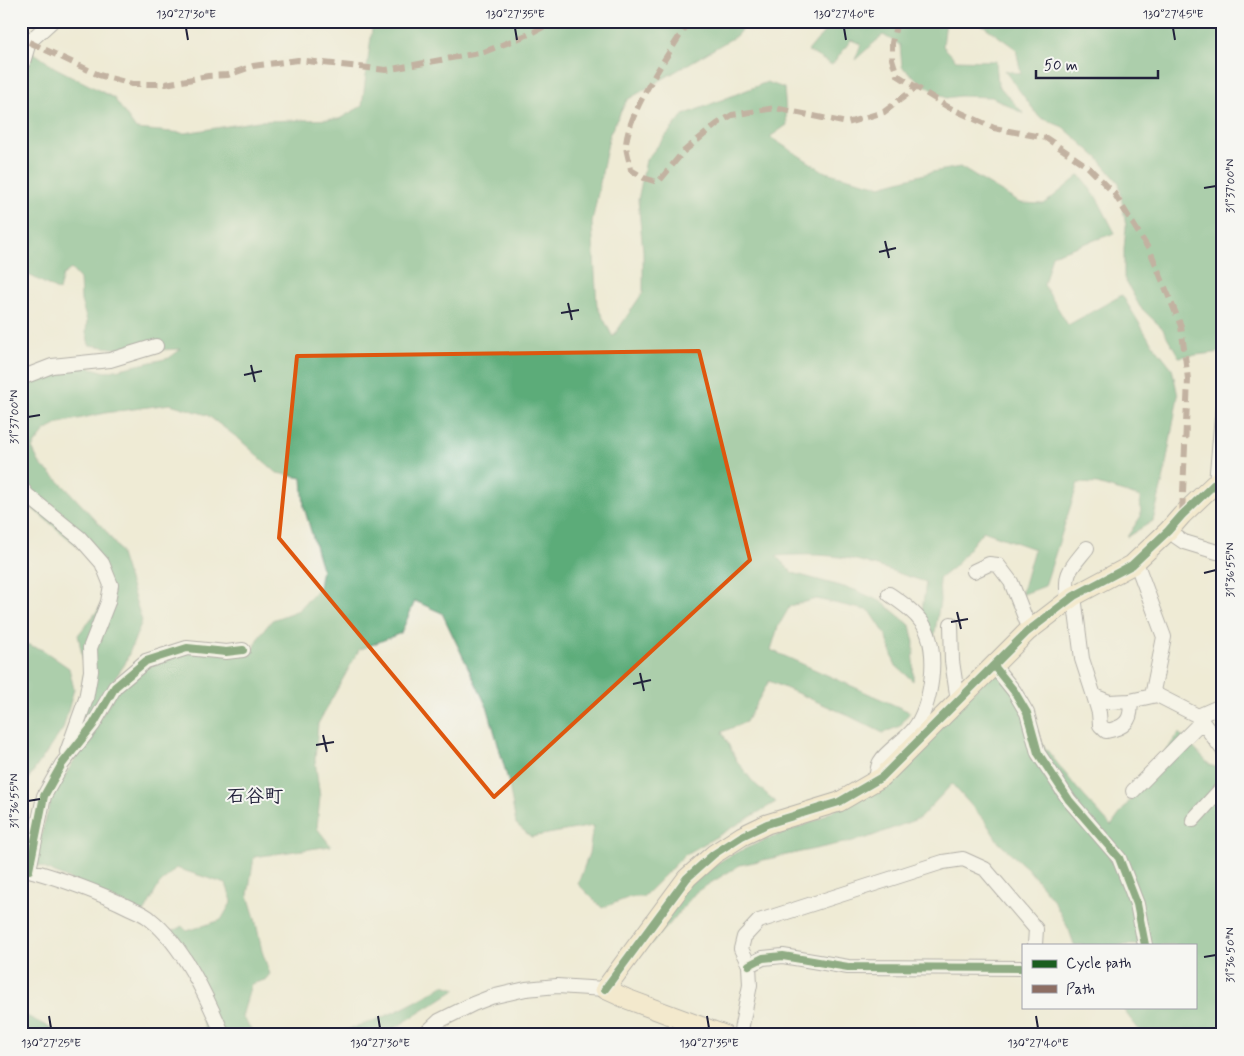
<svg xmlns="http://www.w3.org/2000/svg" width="1244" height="1056" font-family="Mynerve,'Klee One',sans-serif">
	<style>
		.forest { fill: #5bac79; stroke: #3e675a }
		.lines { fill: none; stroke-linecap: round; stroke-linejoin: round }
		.street-casing { stroke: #6a6871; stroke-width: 16 }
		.secondary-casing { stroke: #6a6871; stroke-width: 21 }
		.street { stroke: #fff; stroke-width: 14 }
		.secondary { stroke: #f9e7c3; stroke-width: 19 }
		.quiet { stroke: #8d6e63; stroke-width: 6; stroke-dasharray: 12 6; stroke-linecap: butt }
		.cycleway-casing { stroke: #f6f6f2; stroke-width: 11 }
		.cycleway { stroke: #1b5e20; stroke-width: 8 }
		.marked { fill: none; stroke: #de560e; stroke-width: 4; stroke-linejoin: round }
		.ticks { fill: none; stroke: #22223b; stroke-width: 2 }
		.labels { text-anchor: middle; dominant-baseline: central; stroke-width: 4; stroke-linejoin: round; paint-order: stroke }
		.quarter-label { font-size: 19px; font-weight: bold; fill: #22223b; stroke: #f6f6f2 }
		.neatline { fill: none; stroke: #22223b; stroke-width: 2 }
		.ticks-label { font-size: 12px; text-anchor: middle; fill: #22223b }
	</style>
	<rect width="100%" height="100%" fill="#f6f6f2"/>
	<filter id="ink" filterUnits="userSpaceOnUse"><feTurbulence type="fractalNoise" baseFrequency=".02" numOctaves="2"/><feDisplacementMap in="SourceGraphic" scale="10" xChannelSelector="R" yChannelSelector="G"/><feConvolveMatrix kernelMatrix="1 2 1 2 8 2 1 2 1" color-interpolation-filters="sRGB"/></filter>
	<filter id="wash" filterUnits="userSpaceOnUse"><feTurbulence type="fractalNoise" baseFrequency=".0096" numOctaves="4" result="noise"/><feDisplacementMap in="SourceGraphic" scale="20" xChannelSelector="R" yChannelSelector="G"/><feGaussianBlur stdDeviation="1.12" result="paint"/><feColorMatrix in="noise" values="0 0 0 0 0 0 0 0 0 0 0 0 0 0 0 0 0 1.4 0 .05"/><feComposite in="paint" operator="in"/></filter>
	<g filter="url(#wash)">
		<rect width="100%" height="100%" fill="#efebd6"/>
		<path class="forest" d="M 373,21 L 749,21 L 736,36 L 627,100 L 610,133 L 592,223 L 597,306 L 613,337 L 643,292 L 643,251 L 638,200 L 646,160 L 683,115 L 767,82 L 784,88 L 787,125 L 770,137 L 825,172 L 880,186 L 932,172 L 960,167 L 1020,203 L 1044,204 L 1080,175 L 1098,200 L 1115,233 L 1052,255 L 1044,285 L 1068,325 L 1122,295 L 1149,339 L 1172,368 L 1178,396 L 1164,476 L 1153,521 L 1127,537 L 1141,516 L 1140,497 L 1097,484 L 1078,483 L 1045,586 L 1021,595 L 1034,549 L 983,531 L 954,567 L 939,579 L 940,601 L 929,670 L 921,617 L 926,582 C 904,576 883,567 860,561 C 833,554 804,554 776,556 L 793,573 L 855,590 L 882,602 L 910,625 L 914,642 L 913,681 L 895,665 L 886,635 L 870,611 L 816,599 L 790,606 L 778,627 L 771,650 L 910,712 L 900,726 L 883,733 L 843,713 L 769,681 L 746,722 L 722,732 L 737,761 L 754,783 L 776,802 L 685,855 L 643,897 L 630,897 L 602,908 L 578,884 L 589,853 L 593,826 L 531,837 L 516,824 L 508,780 L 488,709 L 442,613 L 415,601 L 401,633 L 359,650 L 318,724 L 315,760 L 320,797 L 317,828 L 331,846 L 254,857 L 248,895 L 255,918 L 262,951 L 270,974 L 265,980 L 251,984 L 242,1017 L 256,1035 L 207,1035 L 202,1020 L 210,1004 L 169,933 L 182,926 L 187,931 L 221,920 L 232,901 L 226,884 L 176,868 L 159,885 L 144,913 L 35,864 L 43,827 L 53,795 L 119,687 L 141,669 L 190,652 L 251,655 L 260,635 L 272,620 L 299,610 L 319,587 L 322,569 L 304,507 L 302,478 L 277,473 L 239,439 L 207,415 L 170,404 L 105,413 L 60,423 L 45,431 L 32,448 L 40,464 L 64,486 L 106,531 L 120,551 L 142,621 L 125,664 L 74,738 L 85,670 L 78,635 L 105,601 L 96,579 L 93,559 L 21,499 L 21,381 L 81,365 L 106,372 L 169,358 L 181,349 L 135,351 L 89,345 L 86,332 L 87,321 L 81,301 L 80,279 L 71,269 L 63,275 L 59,291 L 27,274 L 21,273 L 21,76 L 33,52 L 54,67 L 114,98 L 136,129 L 185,133 L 258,121 L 339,119 L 362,106 Z
			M 833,21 L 946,21 L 943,46 L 956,60 L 996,61 L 998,85 L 1024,114 L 992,97 L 960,96 L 946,98 L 923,84 L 902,67 L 900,45 L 883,35 L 855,60 L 861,44 L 851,40 L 832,65 L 808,51 Z
			M 961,21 L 1223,21 L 1223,352 L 1179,357 L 1162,328 L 1140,307 L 1124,278 L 1124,249 L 1126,227 L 1119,183 L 1098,158 L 1063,127 L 1039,117 L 1004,70 L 1021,74 L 1016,49 L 981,24 Z
			M 21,642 L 43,650 L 69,668 L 74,689 L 63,729 L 28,779 L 21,830 Z
			M 1004,661 L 1032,731 L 1076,787 L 1111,826 L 1179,733 L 1210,765 L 1223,770 L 1223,1035 L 1143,1035 L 1121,1007 L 1195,1007 L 1195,945 L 1074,945 L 1069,930 L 1052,898 L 1027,868 L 999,843 L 985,821 L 952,784 L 920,818 L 867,838 L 740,865 L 696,892 L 668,926 L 631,964 L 691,879 L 731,855 L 765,840 L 815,821 L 883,781 Z
			M 443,985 L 457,989 L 395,1028 L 389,1035 L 330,1035 C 374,1022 405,1010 443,985 Z
			M 21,1013 L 64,1035 L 21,1035 Z"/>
	</g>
	<g filter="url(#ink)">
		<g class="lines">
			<defs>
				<path id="street" d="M 21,69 L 29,42 L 52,21
					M 21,378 L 52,366 L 110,360 L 156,346
					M 1216,483 L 1223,405
					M 21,487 L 27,495 L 80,538 L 102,563 L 111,585 L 108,602 L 90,648 L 91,671 L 86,699 L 67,752
					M 1168,531 L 1184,542 L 1217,552 L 1223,552
					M 1136,562 L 1164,637 L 1152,696
					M 974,571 L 989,564 L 998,565 L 1011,582 L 1030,630
					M 1074,596 L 1082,659 L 1094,696 L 1109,702 L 1130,701 L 1157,695 L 1198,716 L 1223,750
					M 1068,600 C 1064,572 1070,569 1087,548
					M 951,624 L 952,661 L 958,701
					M 994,666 L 1014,691 L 1027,713 L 1038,753 L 1069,800 L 1119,858 L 1137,904 L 1145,945
					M 1094,696 L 1099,713 L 1100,725 L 1106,731 C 1124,728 1133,721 1130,701
					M 1198,716 L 1223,705
					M 876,781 C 877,775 877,767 880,762 C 887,750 904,741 913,730 C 932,708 940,649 923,624 C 914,611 902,603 889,594
					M 1133,791 L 1202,721
					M 1193,820 L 1223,787
					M 22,868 C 59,878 96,891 130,908 C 136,911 145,914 150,919 C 183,945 207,997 223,1035
					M 29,870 L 44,796 L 62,764 L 93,725 L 115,687 L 146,661 L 187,648 L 226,652 L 243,650
					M 749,965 L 763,958 L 783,956 L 848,967 L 1023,968
					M 424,1035 L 439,1021 L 473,1004 L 491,997 L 526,989 L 557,986 L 605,989
					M 740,1035 L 750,985 L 749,965 L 741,949 L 744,937 L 759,921 L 943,862 L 963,859 L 985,869 L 1036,929 L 1035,945"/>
				<path id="secondary" d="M 724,1035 L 627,999 L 605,989 L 687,878 L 714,854 L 742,836 L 767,824 L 839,802 L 882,777 L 1027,632 L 1074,596 L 1132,565 L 1168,531 L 1182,515 L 1223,476"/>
			</defs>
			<use href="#street" class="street-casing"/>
			<use href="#secondary" class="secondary-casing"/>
			<use href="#street" class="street"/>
			<use href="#secondary" class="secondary"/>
			<path class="quiet" d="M 689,21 C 669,54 630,107 626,144 C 626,152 630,162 631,170 L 644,178 L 654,181 L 660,180 L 683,152 L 717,124 L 732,115 L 775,108 L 847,123 L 884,112 L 917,87
				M 897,21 L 892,43 L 892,59 L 897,75 L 948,107 L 994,128 L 1046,138 L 1088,167 L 1114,193 L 1151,253 L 1181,326 L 1188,379 L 1182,515
				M 29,42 L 99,75 L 132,84 L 166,84 L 208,76 L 228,75 L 253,66 L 298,60 L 386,70 L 484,52 L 532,33 L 554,21"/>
			<defs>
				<path id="cycleway" d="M 994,666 L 1014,691 L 1027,713 L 1038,753 L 1069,800 L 1119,858 L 1137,904 L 1145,945
					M 29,870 L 44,796 L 62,764 L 93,725 L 115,687 L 146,661 L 187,648 L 226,652 L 243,650
					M 749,965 L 763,958 L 783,956 L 848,967 L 1023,968
					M 605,989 L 687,878 L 714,854 L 742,836 L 767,824 L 839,802 L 882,777 L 1027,632 L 1074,596 L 1132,565 L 1168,531 L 1182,515 L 1223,476"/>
			</defs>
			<use href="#cycleway" class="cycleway-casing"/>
			<use href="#cycleway" class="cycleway"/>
		</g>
	</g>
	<path d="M0 0H1244V1056H0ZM 699,351 L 750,560 L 494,797 L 279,538 L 297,356 Z" fill="#efebd6" fill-opacity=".55" fill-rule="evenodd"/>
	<path class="marked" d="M 699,351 L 750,560 L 494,797 L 279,538 L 297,356 Z"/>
	<path class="ticks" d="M 186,28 L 188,40M 515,28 L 517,40M 844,28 L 846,40M 1173,28 L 1175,40M 1204,188 L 1216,186M 885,241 L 889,258M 879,252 L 896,248M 568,303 L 572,320M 561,313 L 579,310M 251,365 L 255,382M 244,375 L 262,371M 28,417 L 40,415M 1204,573 L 1216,570M 957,612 L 961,629M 951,622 L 968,619M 640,673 L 644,691M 633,684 L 651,680M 323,735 L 327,752M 316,745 L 334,742M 28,801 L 40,799M 1204,957 L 1216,955M 49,1016 L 51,1028M 378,1016 L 380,1028M 707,1016 L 709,1028M 1036,1016 L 1038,1028"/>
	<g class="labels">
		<g class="quarter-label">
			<text x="255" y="796">石谷町</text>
		</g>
	</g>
	<rect width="1244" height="1056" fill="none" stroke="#f6f6f2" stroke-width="55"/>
	<rect x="1022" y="944" width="175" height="65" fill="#f6f6f2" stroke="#a1a1a9"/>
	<rect x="1032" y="960" width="25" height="8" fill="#1b5e20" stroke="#a1a1a9"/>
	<text x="1066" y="968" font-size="15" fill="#22223b">Cycle path</text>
	<rect x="1032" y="985" width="25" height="8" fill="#8d6e63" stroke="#a1a1a9"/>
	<text x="1066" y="994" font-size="15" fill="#22223b">Path</text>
	<path d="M1036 70v8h122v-8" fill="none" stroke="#22223b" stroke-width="2.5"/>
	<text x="1044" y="70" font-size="15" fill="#22223b" stroke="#f6f6f2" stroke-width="4" paint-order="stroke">50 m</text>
	<rect x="28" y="28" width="1188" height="1000" class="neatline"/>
	<g class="ticks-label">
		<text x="186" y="18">130°27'30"E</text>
		<text x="515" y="18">130°27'35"E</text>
		<text x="844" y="18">130°27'40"E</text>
		<text x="1173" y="18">130°27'45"E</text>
		<text transform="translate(1230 186) rotate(-90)" y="4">31°37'00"N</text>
		<text transform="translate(14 417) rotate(-90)" y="4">31°37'00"N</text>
		<text transform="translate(1230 570) rotate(-90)" y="4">31°36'55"N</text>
		<text transform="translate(14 801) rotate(-90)" y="4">31°36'55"N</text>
		<text transform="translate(1230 955) rotate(-90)" y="4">31°36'50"N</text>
		<text x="51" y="1047">130°27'25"E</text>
		<text x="380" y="1047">130°27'30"E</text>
		<text x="709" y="1047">130°27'35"E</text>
		<text x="1038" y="1047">130°27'40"E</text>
	</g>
</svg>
